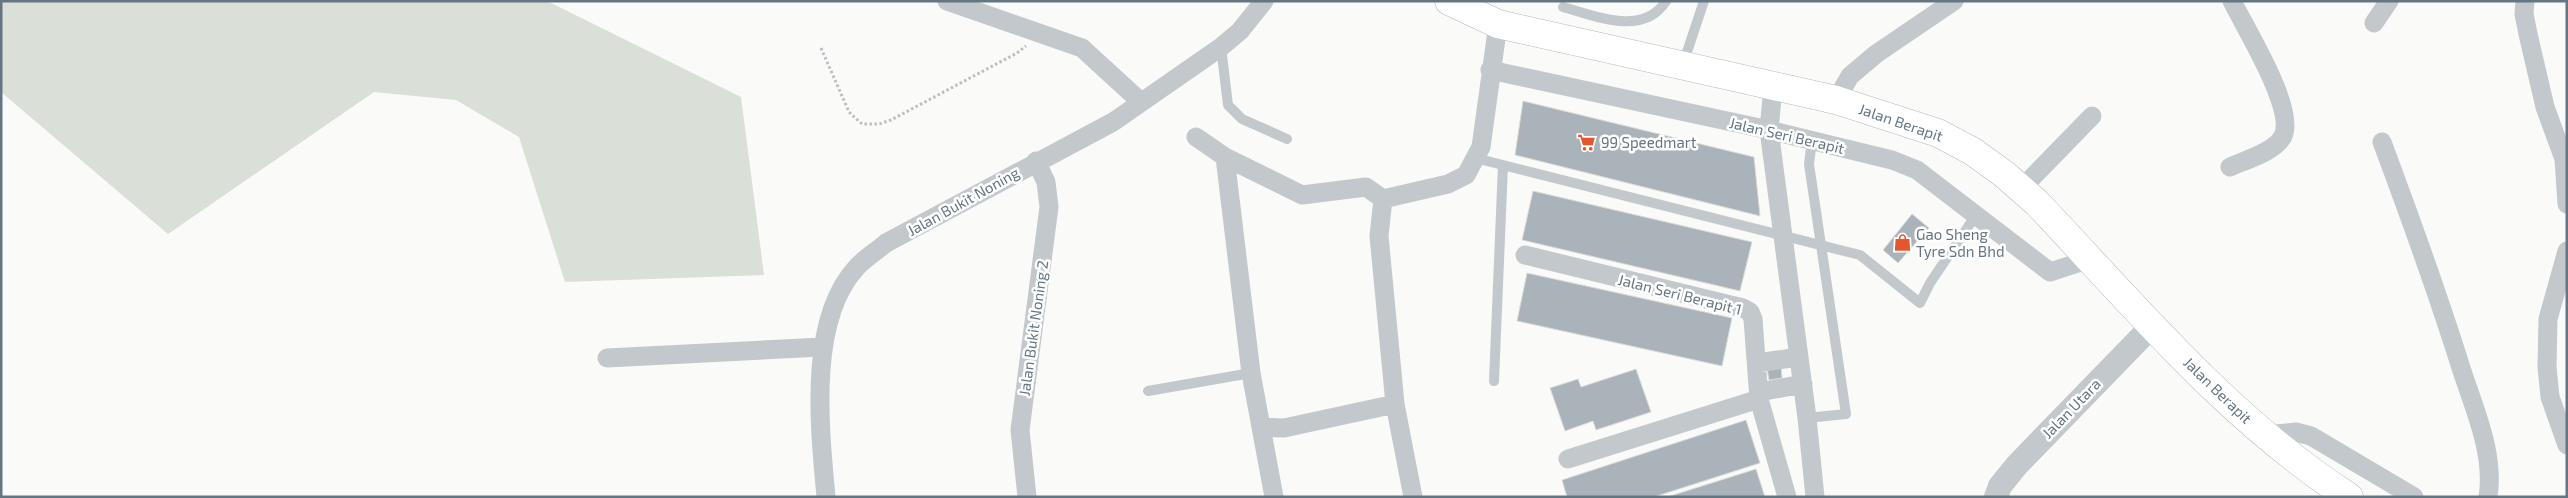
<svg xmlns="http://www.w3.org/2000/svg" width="2568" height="498" font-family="'Exo 2',sans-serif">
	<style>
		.green { fill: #dadfd7 }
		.building { fill: #aab3b9; stroke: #dcdcda }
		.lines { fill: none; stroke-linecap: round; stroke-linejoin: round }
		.secondary-casing { stroke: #b3babf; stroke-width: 29 }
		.path { stroke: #bbbfc2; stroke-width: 3; stroke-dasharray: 2.5 2.5; stroke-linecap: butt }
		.service { stroke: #c3c8cc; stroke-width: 10 }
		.minor { stroke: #c3c8cc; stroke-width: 19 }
		.tertiary { stroke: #c3c8cc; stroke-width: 24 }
		.secondary { stroke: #fff; stroke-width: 28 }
		.labels { text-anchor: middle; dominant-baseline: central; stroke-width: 5; stroke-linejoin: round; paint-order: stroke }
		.street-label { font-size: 15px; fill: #657683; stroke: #fff }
		.poi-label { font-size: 15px; fill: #657683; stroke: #fff; text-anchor: start }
	</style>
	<rect width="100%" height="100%" fill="#fafaf8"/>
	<path class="green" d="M 1,1 L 547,1 L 741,97 L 764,275 L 565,282 L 519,137 L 456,100 L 374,92 L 168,234 L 1,92 Z"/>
	<path class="building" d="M 1523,101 L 1754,157 L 1760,216 L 1515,155 Z
		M 1533,191 L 1752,242 L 1740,291 L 1522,240 Z
		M 1912,214 L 1929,228 L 1898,263 L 1883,250 Z
		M 1527,273 L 1732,318 L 1722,366 L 1517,321 Z
		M 1781,367 L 1782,378 L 1769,380 L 1767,368 Z
		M 1636,369 L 1651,412 L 1596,430 L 1593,421 L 1565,431 L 1550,388 L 1578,379 L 1581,387 Z
		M 1746,420 L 1760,463 L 1654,497 L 1567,497 L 1562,480 Z
		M 1756,469 L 1765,497 L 1667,497 Z"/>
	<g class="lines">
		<defs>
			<path id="secondary" d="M 1449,1 L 1498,24 L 1836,100 L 1938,133 L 1972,151 L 2004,174 L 2037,203 C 2134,305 2229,420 2349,497"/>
		</defs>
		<use href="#secondary" class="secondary-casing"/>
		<path class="path" d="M 821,48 L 849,112 L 862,124 L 879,124 L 891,120 L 1017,53 L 1026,46"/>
		<path class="service" d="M 1563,7 C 1595,16 1643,37 1666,1
			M 1221,47 L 1228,105 L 1242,119 L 1287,139
			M 1683,64 L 1704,1
			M 1475,158 L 1860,255 L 1920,303 L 1930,283 L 1976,215
			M 1494,381 L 1503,165
			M 1148,391 L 1251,373
			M 1807,418 L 1846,414 L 1809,164 L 1812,140"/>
		<path class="minor" d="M 947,1 L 1082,48 L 1141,102
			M 2525,1 L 2524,14 L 2528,34 L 2545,107 L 2564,159 L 2567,204
			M 2374,23 L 2389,1
			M 1490,70 L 1769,130 L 1892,160 L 1917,170 L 2050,272 L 2090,259
			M 1773,87 L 1769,130 L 1807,418 L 1815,497
			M 1836,100 L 1850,76 L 1876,54 L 1954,1
			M 1196,137 L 1225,157 L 1302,195 L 1366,187 L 1383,199
			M 2382,142 C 2410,217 2437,291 2461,368 C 2474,408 2495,454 2488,497
			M 1225,157 L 1251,373 L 1274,497
			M 2230,167 C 2245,160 2275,152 2283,136 C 2296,109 2245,28 2232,1
			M 2021,189 L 2092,116
			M 2567,251 L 2548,319 L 2547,367 L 2550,397 L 2567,445
			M 1525,255 L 1743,308 L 1750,312 L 1753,319 L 1759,399 L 1787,497
			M 607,358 L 822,347
			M 1757,363 L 1799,357
			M 1759,392 L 1803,384
			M 1261,427 L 1284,428 L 1395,404
			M 2266,435 L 2296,432 L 2311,436 L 2414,497
			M 1568,459 L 1759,399
			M 826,497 C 820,430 807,320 857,267 C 865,258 877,251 886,243 L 1113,122 L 1221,47 L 1240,31 L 1264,1
			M 1027,497 L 1020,430 L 1049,207 L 1046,182 L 1036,161
			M 1413,497 L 1395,404 L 1379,236 L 1383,199 L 1448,184 L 1466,175 L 1481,147 L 1498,24"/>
		<path class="tertiary" d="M 1996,497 L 2000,486 L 2017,465 L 2153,325"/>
		<use href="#secondary" class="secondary"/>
	</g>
	<defs>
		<symbol id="supermarket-bare" viewBox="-9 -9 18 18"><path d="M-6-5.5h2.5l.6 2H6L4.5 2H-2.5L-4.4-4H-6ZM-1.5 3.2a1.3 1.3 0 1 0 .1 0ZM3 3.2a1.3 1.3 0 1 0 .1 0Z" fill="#e4572e" stroke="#fff" stroke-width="2.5" paint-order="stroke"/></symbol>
		<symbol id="shop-bare" viewBox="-9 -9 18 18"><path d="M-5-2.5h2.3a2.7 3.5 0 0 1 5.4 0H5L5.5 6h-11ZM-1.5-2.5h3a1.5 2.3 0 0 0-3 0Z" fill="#e4572e" stroke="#fff" stroke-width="2.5" paint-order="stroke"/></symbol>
	</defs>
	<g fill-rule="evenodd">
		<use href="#supermarket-bare" x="1574" y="130" width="25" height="25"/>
		<use href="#shop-bare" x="1890" y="230" width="25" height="25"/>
	</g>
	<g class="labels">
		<g class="street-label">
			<text transform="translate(1901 122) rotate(19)">Jalan Berapit</text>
			<text transform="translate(1787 135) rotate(13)">Jalan Seri Berapit</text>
			<text transform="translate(963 201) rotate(-29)">Jalan Bukit Noning</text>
			<text transform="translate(1680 294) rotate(14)">Jalan Seri Berapit 1</text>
			<text transform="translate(1033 328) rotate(-82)">Jalan Bukit Noning 2</text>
			<text transform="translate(2218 390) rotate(44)">Jalan Berapit</text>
			<text transform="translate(2071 408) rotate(-46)">Jalan Utara</text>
		</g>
		<g class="poi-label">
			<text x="1601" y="142">99 Speedmart</text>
			<text x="1916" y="234">Gao Sheng<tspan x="1916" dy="17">Tyre Sdn Bhd</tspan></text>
		</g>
	</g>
	<rect width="2568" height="498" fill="none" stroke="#657683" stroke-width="5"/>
</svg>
